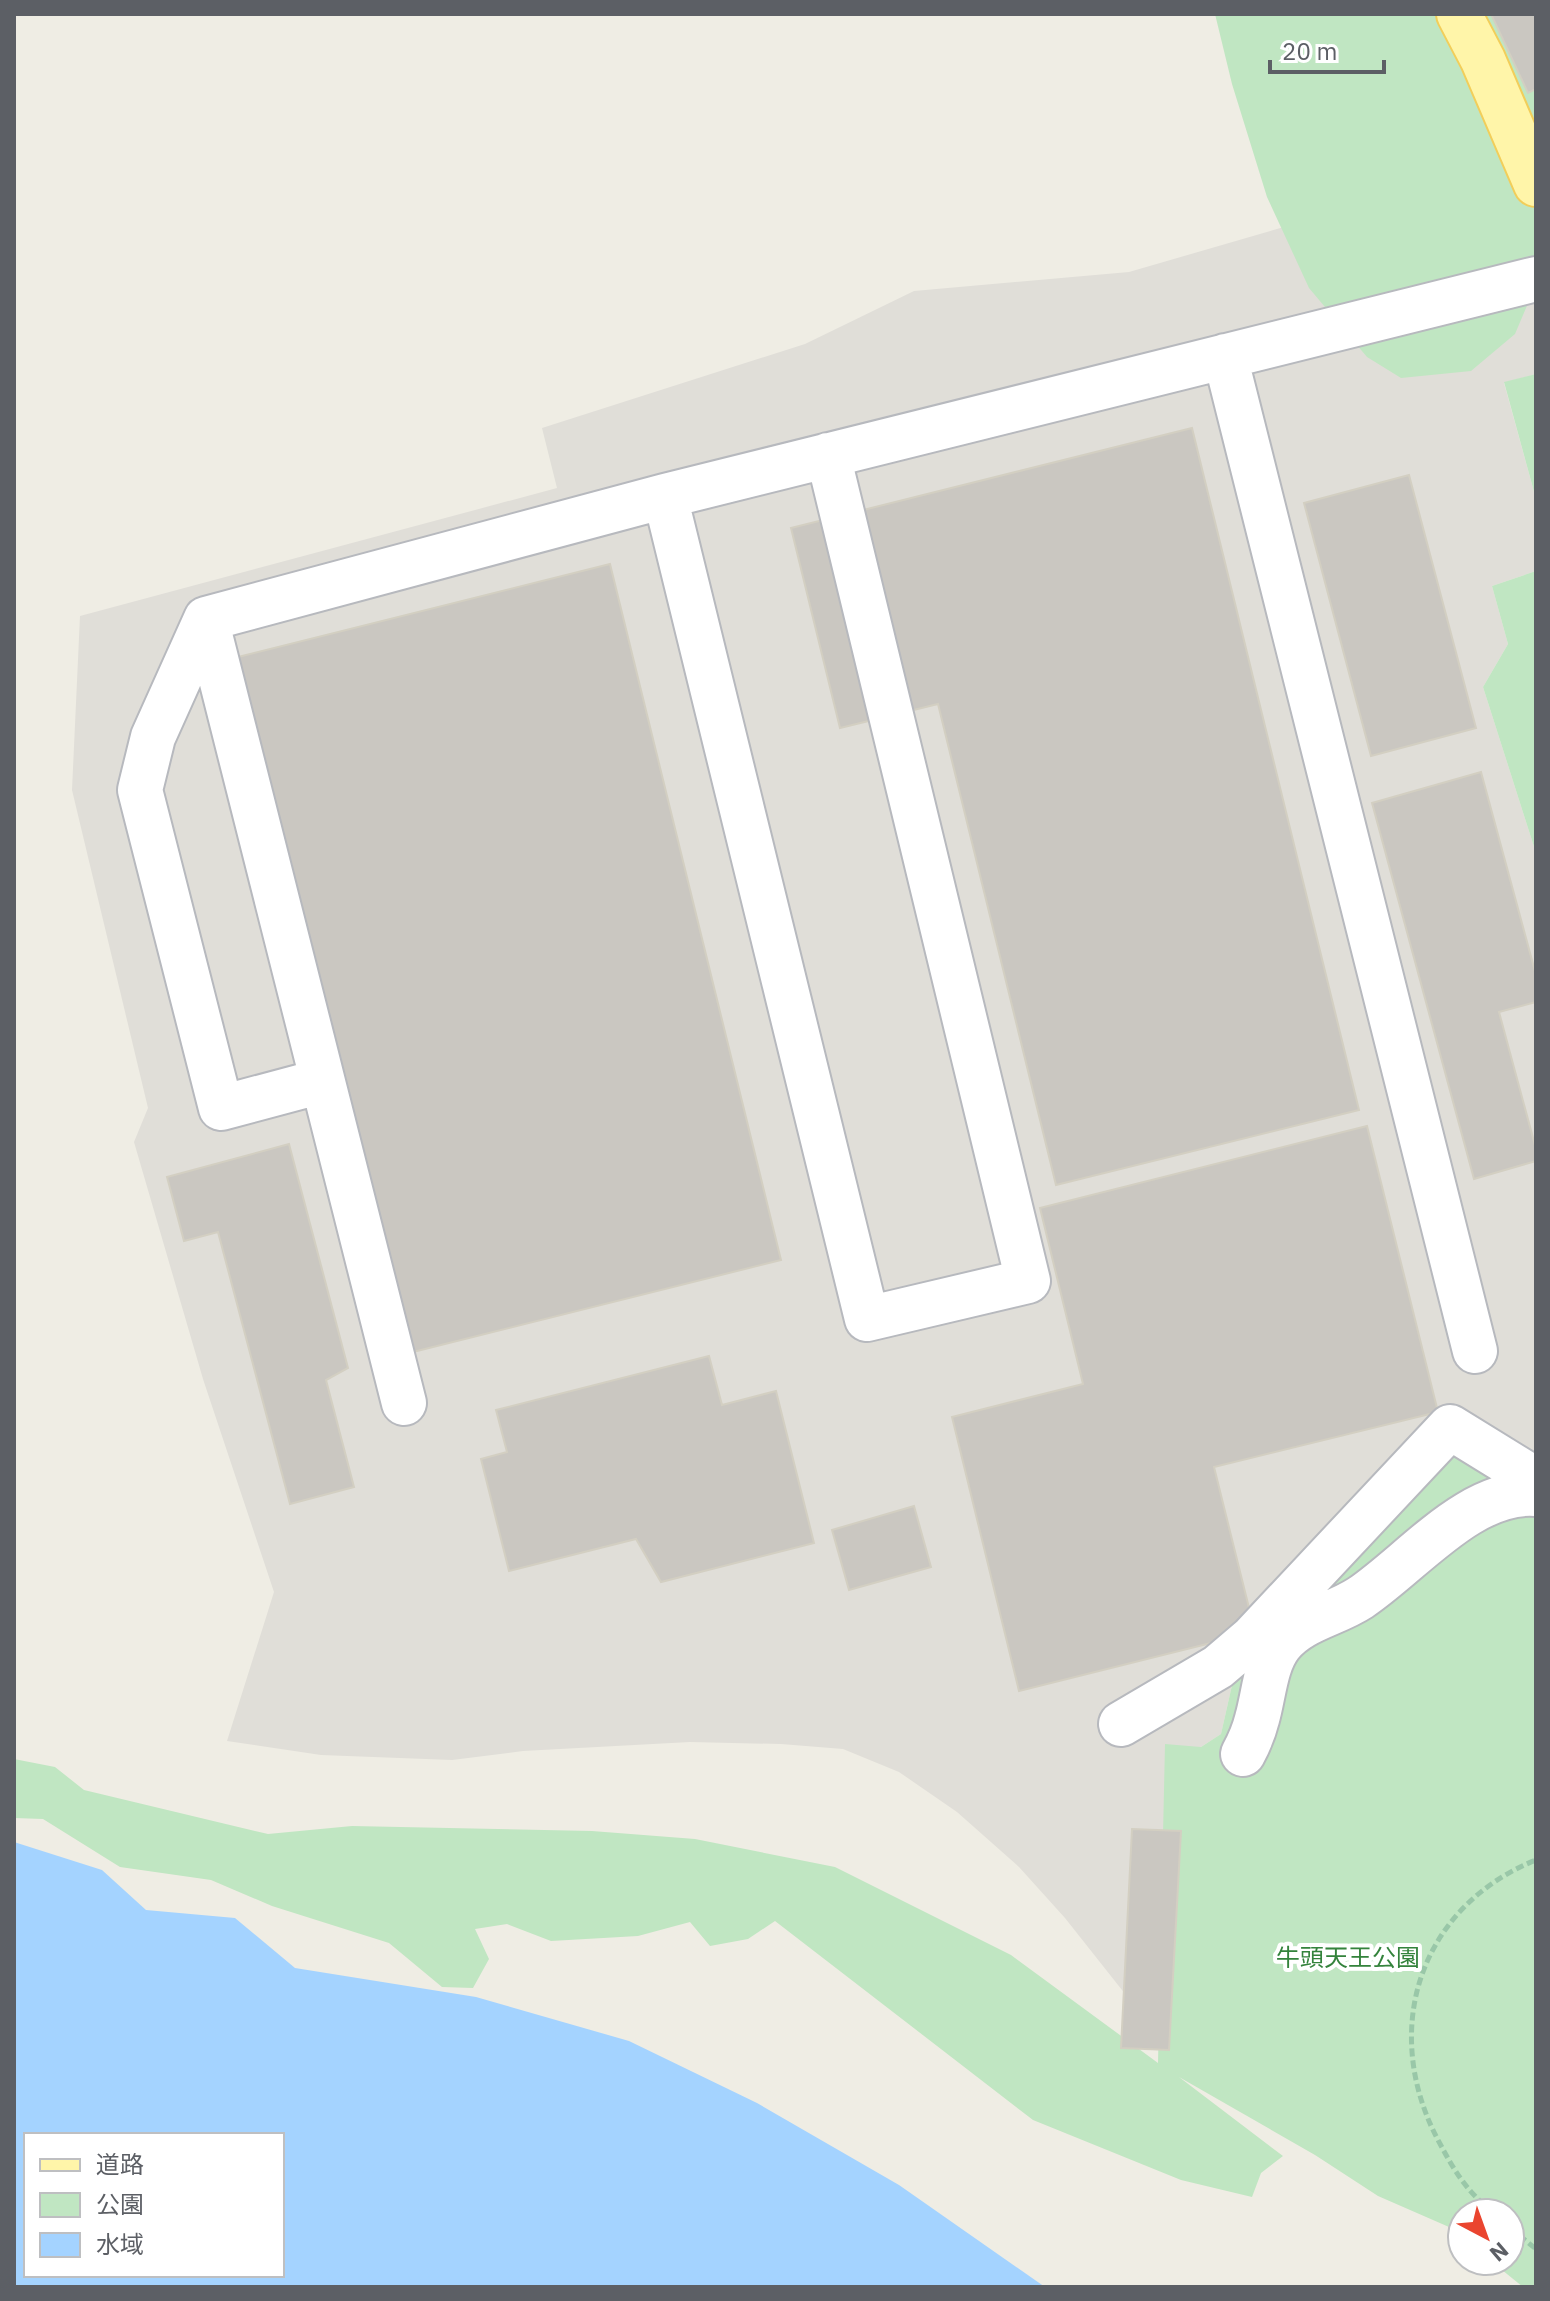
<svg xmlns="http://www.w3.org/2000/svg" width="1550" height="2301" font-family="'IBM Plex Sans','Noto Sans JP',sans-serif">
	<style>
		.industrial { fill: #e0ded8 }
		.green { fill: #c0e6c2 }
		.water { fill: #a4d3ff; fill-rule: evenodd }
		.building { fill: #cac7c1; stroke: #d3cfc2; stroke-width: 2 }
		.lines { fill: none; stroke-linecap: round; stroke-linejoin: round }
		.minor-casing { stroke: #b7b9be; stroke-width: 48 }
		.major-casing { stroke: #f2ce5a; stroke-width: 48 }
		.path { stroke: #99c7a8; stroke-width: 5; stroke-dasharray: 8 4; stroke-linecap: butt }
		.minor { stroke: #fff; stroke-width: 44 }
		.major { stroke: #fff5a9; stroke-width: 44 }
		.labels { text-anchor: middle; dominant-baseline: central; stroke-width: 8; stroke-linejoin: round; paint-order: stroke }
		.park-label { font-size: 24px; fill: #34833c; stroke: #fff }
	</style>
	<rect width="100%" height="100%" fill="#efede4"/>
	<path class="industrial" d="M 1353,207 L 1536,283 L 1536,374 L 1504,383 L 1536,499 L 1536,571 L 1492,586 L 1508,644 L 1483,687 L 1536,853 L 1536,1467 L 1237,1663 L 1221,1734 L 1201,1747 L 1160,2038 L 1065,1918 L 1019,1867 L 957,1812 L 899,1772 L 843,1749 L 781,1744 L 690,1742 L 523,1751 L 452,1760 L 321,1755 L 227,1741 L 274,1592 L 203,1379 L 134,1142 L 148,1108 L 72,790 L 80,616 L 557,488 L 542,428 L 805,344 L 914,291 L 1129,272 Z"/>
	<path class="green" d="M 1215,14 L 1536,14 L 1536,283 L 1532,294 L 1515,334 L 1471,371 L 1401,378 L 1367,357 L 1309,288 L 1267,197 L 1232,84 Z
		M 1536,374 L 1536,499 L 1504,382 Z
		M 1536,571 L 1536,853 L 1483,687 L 1508,644 L 1492,586 Z
		M 1452,1448 L 1536,1467 L 1536,2287 L 1523,2287 L 1491,2261 L 1510,2261 L 1510,2213 L 1462,2213 L 1462,2237 L 1449,2227 L 1378,2196 L 1315,2155 L 1179,2077 L 1283,2156 L 1261,2173 L 1252,2197 L 1181,2180 L 1033,2120 L 775,1921 L 748,1939 L 710,1946 L 690,1922 L 638,1936 L 551,1941 L 507,1924 L 475,1929 L 489,1959 L 473,1988 L 442,1987 L 389,1943 L 272,1906 L 211,1880 L 120,1867 L 43,1819 L 14,1818 L 14,1759 L 55,1767 L 84,1790 L 268,1834 L 352,1826 L 592,1831 L 695,1839 L 835,1867 L 1011,1955 L 1158,2063 L 1165,1744 L 1201,1747 L 1221,1734 L 1237,1663 Z"/>
	<path class="water" d="M 14,1842 L 102,1870 L 146,1910 L 235,1918 L 295,1968 L 476,1997 L 629,2041 L 757,2103 L 899,2185 L 1045,2287 L 14,2287 ZM 26,2135 L 282,2135 L 282,2275 L 26,2275 Z"/>
	<path class="building" d="M 1491,14 L 1536,14 L 1536,89 L 1528,93 Z
		M 1192,428 L 1359,1110 L 1056,1185 L 938,704 L 840,728 L 791,528 Z
		M 1409,475 L 1476,728 L 1371,756 L 1304,503 Z
		M 610,564 L 781,1260 L 401,1355 L 230,659 Z
		M 1481,772 L 1536,975 L 1536,1002 L 1499,1012 L 1536,1149 L 1536,1161 L 1474,1179 L 1372,803 Z
		M 1367,1126 L 1438,1412 L 1214,1467 L 1255,1632 L 1019,1691 L 952,1417 L 1083,1384 L 1040,1208 Z
		M 289,1144 L 348,1368 L 326,1380 L 354,1487 L 290,1504 L 218,1232 L 184,1241 L 167,1177 Z
		M 709,1356 L 722,1405 L 776,1391 L 814,1543 L 661,1582 L 636,1539 L 509,1571 L 481,1459 L 507,1452 L 496,1410 Z
		M 914,1506 L 931,1567 L 849,1590 L 832,1530 Z
		M 1132,1829 L 1181,1831 L 1169,2050 L 1121,2048 Z"/>
	<g class="lines">
		<defs>
			<path id="minor" d="M 1225,356 L 1475,1351
				M 665,496 L 867,1319 L 1028,1281 L 828,455
				M 206,619 L 404,1403
				M 322,1081 L 221,1108 L 140,790 L 153,737 L 206,619 L 665,496 L 1536,279
				M 1121,1724 L 1218,1667 L 1252,1638 L 1450,1427 L 1536,1480
				M 1243,1754 C 1249,1743 1254,1731 1257,1719 C 1264,1695 1265,1664 1281,1644 C 1302,1619 1334,1615 1360,1598 C 1411,1564 1470,1489 1536,1494"/>
			<path id="major" d="M 1459,14 L 1483,60 L 1536,184"/>
		</defs>
		<use href="#minor" class="minor-casing"/>
		<use href="#major" class="major-casing"/>
		<path class="path" d="M 1493,2213 C 1465,2189 1455,2172 1438,2140 C 1380,2030 1419,1907 1536,1860
			M 1510,2228 L 1536,2249"/>
		<use href="#minor" class="minor"/>
		<use href="#major" class="major"/>
	</g>
	<g class="labels">
		<g class="park-label">
			<text x="1348" y="1957">牛頭天王公園</text>
		</g>
	</g>
	<rect width="1550" height="2301" fill="none" stroke="#5c5f65" stroke-width="32"/>
	<rect x="24" y="2133" width="260" height="144" fill="#ffffff" stroke="#bebfc1" stroke-width="2"/>
	<rect x="40" y="2159" width="40" height="12" fill="#fff5a9" stroke="#bebfc1" stroke-width="2"/>
	<text x="96" y="2173" font-size="24" fill="#5c5f65">道路</text>
	<rect x="40" y="2193" width="40" height="24" fill="#c0e6c2" stroke="#bebfc1" stroke-width="2"/>
	<text x="96" y="2213" font-size="24" fill="#5c5f65">公園</text>
	<rect x="40" y="2233" width="40" height="24" fill="#a4d3ff" stroke="#bebfc1" stroke-width="2"/>
	<text x="96" y="2253" font-size="24" fill="#5c5f65">水域</text>
	<g transform="translate(1486 2237) rotate(139)"><circle r="38" fill="#ffffff" stroke="#bebfc1" stroke-width="2"/>
	<path d="M0-6L14 30L0 20L-14 30Z" fill="#ea452f"/>
	<text y="-12" font-size="22" font-weight="bold" text-anchor="middle" fill="#5c5f65">N</text>
	</g>
	<path d="M1270 60v12h114v-12" fill="none" stroke="#5c5f65" stroke-width="4"/>
	<text x="1282" y="60" font-size="24" fill="#5c5f65" stroke="#ffffff" stroke-width="6" paint-order="stroke">20 m</text>
</svg>
